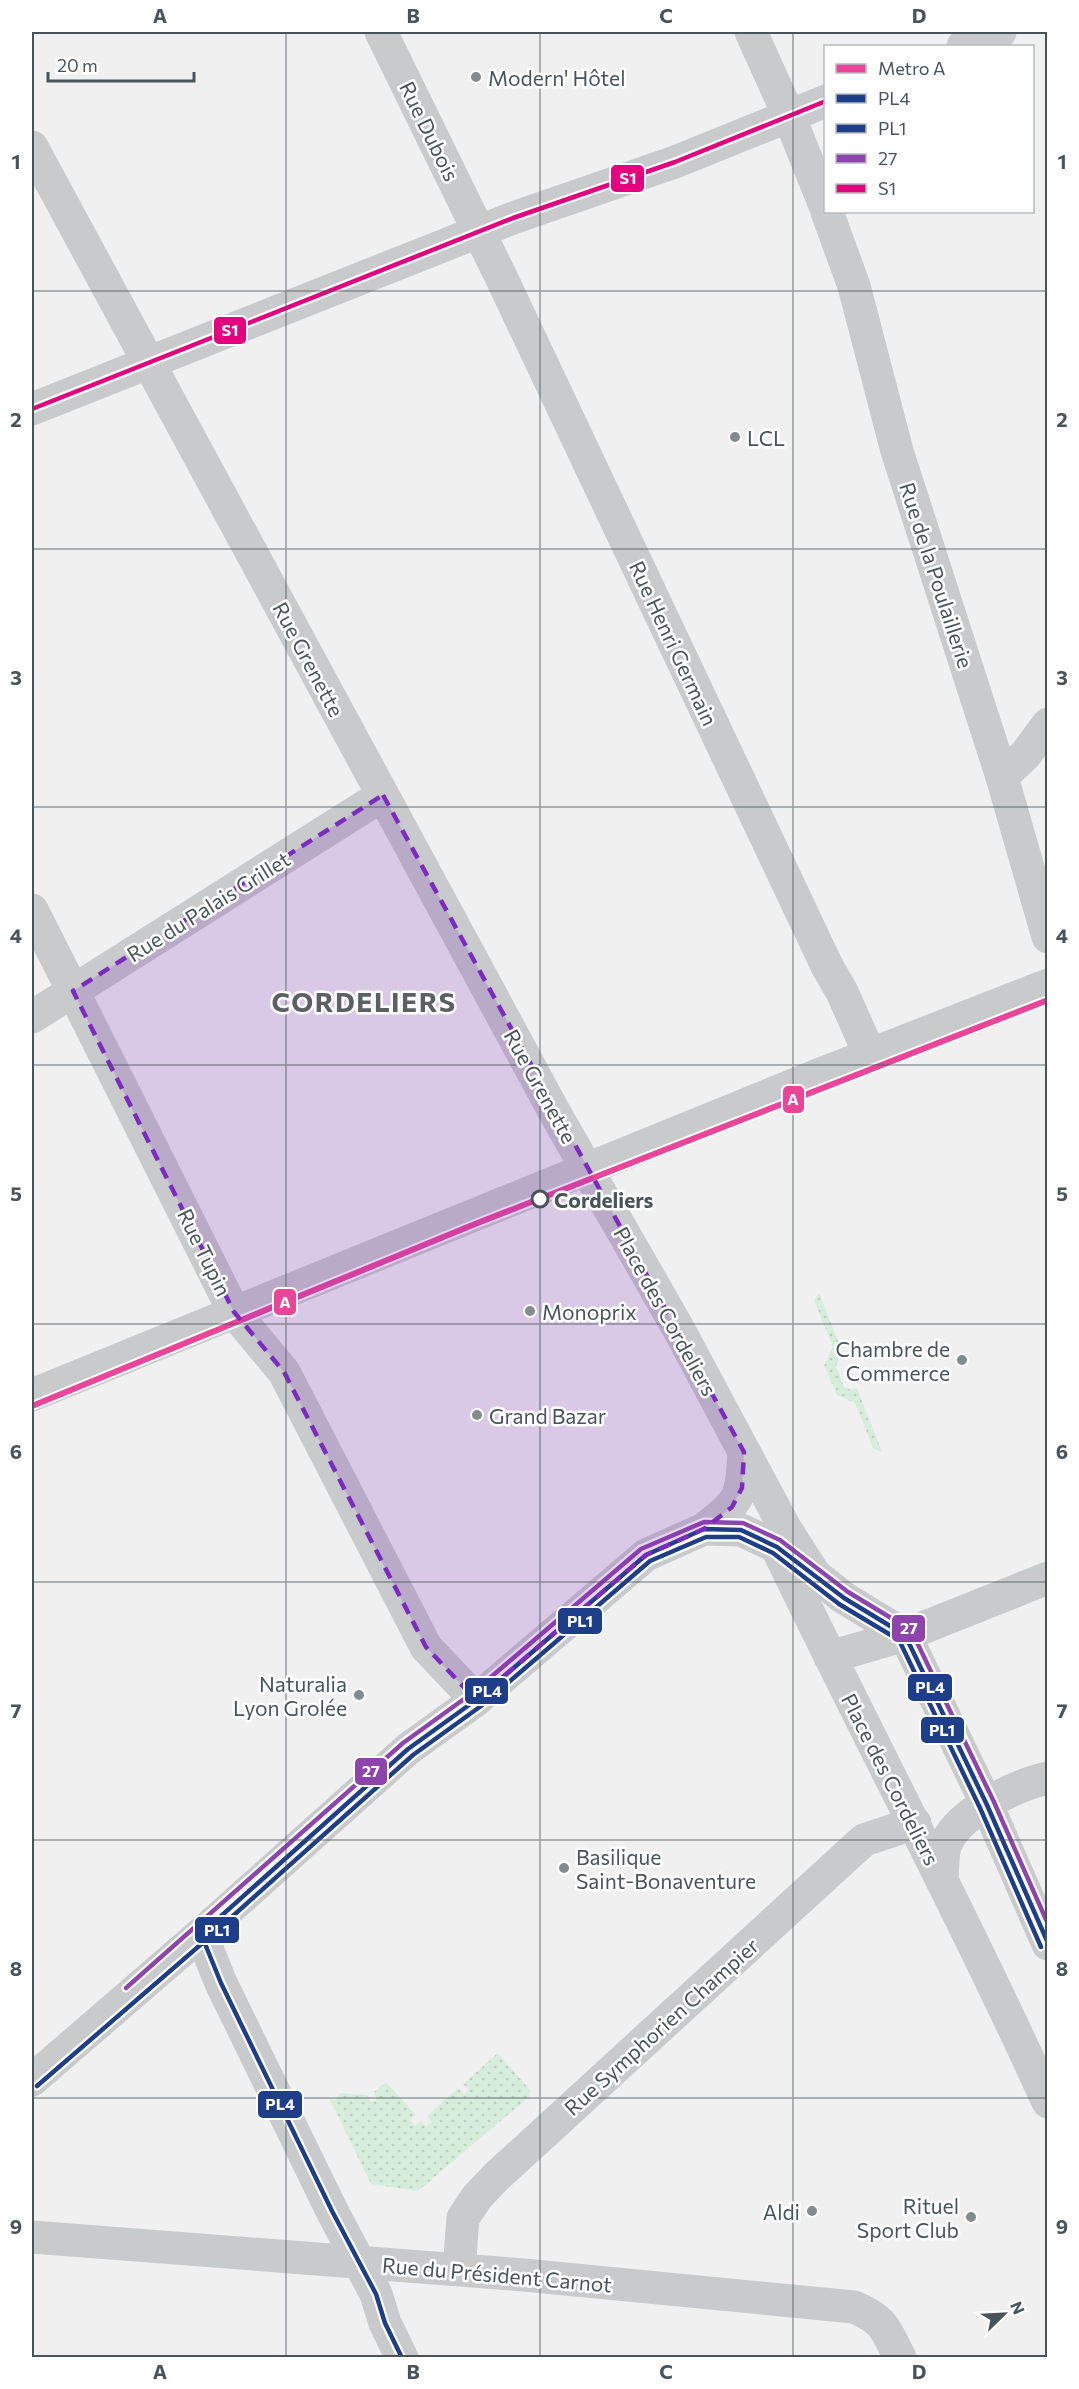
<svg xmlns="http://www.w3.org/2000/svg" width="1079" height="2389" font-family="Commissioner,sans-serif">
	<style>
		.grass { fill: url(#grass-dots) }
		.lines { fill: none; stroke-linecap: round; stroke-linejoin: round }
		.pedestrian { stroke: #c8cacb; stroke-width: 33 }
		.minor { stroke: #c8cacb; stroke-width: 33 }
		.bus-1-casing { stroke: #fff; stroke-width: 9 }
		.bus-2-casing { stroke: #fff; stroke-width: 9 }
		.bus-3-casing { stroke: #fff; stroke-width: 9 }
		.bus-4-casing { stroke: #fff; stroke-width: 9 }
		.bus-1 { stroke: #1e3e89; stroke-width: 4.5 }
		.bus-2 { stroke: #1e3e89; stroke-width: 4.5 }
		.bus-3 { stroke: #8e44ad; stroke-width: 4.5 }
		.bus-4 { stroke: #e5007d; stroke-width: 4.5 }
		.metro-1-casing { stroke: #fff; stroke-width: 10 }
		.metro-1 { stroke: #eb4599; stroke-width: 6 }
		.marked { fill: #7b2cbf; fill-opacity: 0.2; stroke: #7b2cbf; stroke-width: 4.5; stroke-dasharray: 12 8; stroke-linejoin: round }
		.grid { fill: none; stroke: #49545a; stroke-width: 1.5; stroke-opacity: 0.55 }
		.poi-dot { fill: #838b8e; stroke: #fff; stroke-width: 2 }
		.stop-dot { fill: #fff; stroke: #49545a; stroke-width: 3 }
		.labels { text-anchor: middle; dominant-baseline: central; stroke-width: 5; stroke-linejoin: round; paint-order: stroke }
		.poi-label { font-size: 21px; fill: #49545a; stroke: #fff; text-anchor: start }
		.street-label { font-size: 21px; fill: #49545a; stroke: #fff }
		.stop-label { font-size: 21px; font-weight: bold; fill: #49545a; stroke: #fff; text-anchor: start }
		.district-label { font-size: 27px; font-weight: bold; letter-spacing: 1.5px; fill: #5c6063; stroke: #fff }
		.line-badge { stroke: #fff; stroke-width: 2 }
		.badge-label { font-size: 16px; text-anchor: middle; font-weight: bold; fill: #fff }
		.neatline { fill: none; stroke: #49545a; stroke-width: 2 }
		.grid-label { font-size: 20px; text-anchor: middle; font-weight: bold; fill: #49545a }
	</style>
	<defs>
		<pattern id="grass-dots" width="8" height="8" patternUnits="userSpaceOnUse" patternTransform="scale(1.5)"><rect width="8" height="8" fill="#d7eddc"/><path d="M2 2h.1M6 6h.1" fill="none" stroke="#bacdbf" stroke-width="1.8" stroke-linecap="round"/></pattern>
	</defs>
	<rect width="100%" height="100%" fill="#f0f0f0"/>
	<path class="grass" d="M 819,1293 L 844,1356 L 840,1357 L 836,1366 L 844,1387 L 852,1390 L 857,1388 L 882,1452 L 873,1448 L 855,1403 L 837,1395 L 824,1366 L 833,1347 L 814,1300 Z
		M 498,2053 L 530,2090 L 529,2097 L 418,2191 L 371,2184 L 329,2098 L 336,2101 L 340,2093 L 367,2095 L 371,2102 L 377,2100 L 374,2092 L 386,2082 L 416,2115 L 410,2120 L 415,2126 L 421,2121 L 426,2127 L 432,2122 L 427,2116 L 458,2088 L 464,2094 L 469,2090 L 463,2084 Z"/>
	<g class="lines">
		<path class="pedestrian" d="M 1048,724 L 1026,754 L 1002,777 L 1048,937
			M 827,966 L 842,992 L 870,1055
			M 73,991 L 234,1312 L 284,1372 L 426,1647 L 476,1700
			M 32,1395 L 818,1075 L 1048,985"/>
		<path class="minor" d="M 381,32 L 502,279 L 827,966
			M 751,32 L 789,116 L 826,208
			M 963,46 L 1000,32
			M 32,147 L 556,1115 L 678,1328 L 785,1528 L 815,1575 L 844,1598 L 905,1635 L 987,1805 L 1048,1944
			M 827,212 L 854,286 L 897,451 L 1002,777
			M 32,409 L 513,218 L 675,162 L 826,101
			M 32,910 L 73,991
			M 32,1017 L 383,795
			M 704,1529 C 741,1500 741,1499 744,1452
			M 778,1550 C 867,1735 963,1915 1048,2102
			M 830,1657 L 905,1635 L 1048,1578
			M 942,1880 C 943,1870 942,1857 945,1847 C 954,1815 1017,1784 1048,1778
			M 201,1934 L 221,1983 L 332,2211 L 376,2294 L 385,2323 L 402,2358
			M 32,2080 L 201,1934 L 408,1749 L 476,1700 L 646,1555 L 704,1529 L 741,1530 L 777,1547 L 803,1566
			M 32,2237 L 524,2275 L 854,2307 C 885,2320 886,2330 900,2358
			M 459,2270 L 463,2218 L 477,2197 L 496,2177 L 864,1840 L 915,1823"/>
		<defs>
			<path id="bus-1" d="M 402,2358 L 385,2323 L 376,2294 L 332,2211 L 221,1983 L 201,1934 L 408,1749 L 476,1700 L 646,1555 L 704,1529 L 741,1530 L 777,1547 L 844,1598 L 905,1635 L 987,1805 L 1048,1943"/>
			<path id="bus-2" d="M 37,2086 L 206,1940 L 413,1755 L 481,1706 L 650,1561 L 706,1537 L 739,1537 L 773,1553 L 839,1604 L 899,1640 L 980,1808 L 1041,1947"/>
			<path id="bus-3" d="M 126,1988 L 403,1743 L 471,1694 L 641,1549 L 704,1522 L 743,1523 L 780,1540 L 848,1592 L 911,1630 L 994,1802 L 1048,1924"/>
			<path id="bus-4" d="M 32,409 L 513,218 L 675,162 L 826,101"/>
		</defs>
		<use href="#bus-1" class="bus-1-casing"/>
		<use href="#bus-2" class="bus-2-casing"/>
		<use href="#bus-3" class="bus-3-casing"/>
		<use href="#bus-4" class="bus-4-casing"/>
		<use href="#bus-1" class="bus-1"/>
		<use href="#bus-2" class="bus-2"/>
		<use href="#bus-3" class="bus-3"/>
		<use href="#bus-4" class="bus-4"/>
		<defs>
			<path id="metro-1" d="M 32,1406 L 475,1224 L 1048,1000"/>
		</defs>
		<use href="#metro-1" class="metro-1-casing"/>
		<use href="#metro-1" class="metro-1"/>
	</g>
	<path class="marked" d="M 383,795 L 744,1452 L 742,1488 L 732,1507 L 704,1529 L 646,1555 L 476,1700 L 426,1647 L 284,1372 L 234,1312 L 73,991 Z"/>
	<path class="grid" d="M 286,32 L 286,2358M 540,32 L 540,2358M 793,32 L 793,2358M 32,291 L 1048,291M 32,549 L 1048,549M 32,807 L 1048,807M 32,1065 L 1048,1065M 32,1324 L 1048,1324M 32,1582 L 1048,1582M 32,1840 L 1048,1840M 32,2098 L 1048,2098"/>
	<g class="poi-dot">
		<circle cx="476" cy="77" r="6"/>
		<circle cx="735" cy="437" r="6"/>
		<circle cx="530" cy="1311" r="6"/>
		<circle cx="962" cy="1360" r="6"/>
		<circle cx="477" cy="1415" r="6"/>
		<circle cx="359" cy="1695" r="6"/>
		<circle cx="564" cy="1868" r="6"/>
		<circle cx="812" cy="2211" r="6"/>
		<circle cx="971" cy="2217" r="6"/>
	</g>
	<circle class="stop-dot" cx="540" cy="1199" r="8"/>
	<g class="labels">
		<g class="poi-label">
			<text x="488" y="77">Modern' Hôtel</text>
			<text x="747" y="437">LCL</text>
			<text x="542" y="1311">Monoprix</text>
			<text x="950" y="1348" text-anchor="end">Chambre de<tspan x="950" dy="24">Commerce</tspan></text>
			<text x="489" y="1415">Grand Bazar</text>
			<text x="347" y="1683" text-anchor="end">Naturalia<tspan x="347" dy="24">Lyon Grolée</tspan></text>
			<text x="576" y="1856">Basilique<tspan x="576" dy="24">Saint-Bonaventure</tspan></text>
			<text x="959" y="2205" text-anchor="end">Rituel<tspan x="959" dy="24">Sport Club</tspan></text>
			<text x="800" y="2211" text-anchor="end">Aldi</text>
		</g>
		<g class="street-label">
			<text transform="translate(430 131) rotate(64)">Rue Dubois</text>
			<text transform="translate(937 575) rotate(72)">Rue de la Poulaillerie</text>
			<text transform="translate(674 643) rotate(65)">Rue Henri Germain</text>
			<text transform="translate(309 659) rotate(62)">Rue Grenette</text>
			<text transform="translate(208 906) rotate(-32)">Rue du Palais Grillet</text>
			<text transform="translate(541 1086) rotate(61)">Rue Grenette</text>
			<text transform="translate(205 1252) rotate(64)">Rue Tupin</text>
			<text transform="translate(666 1311) rotate(61)">Place des Cordeliers</text>
			<text transform="translate(891 1779) rotate(63)">Place des Cordeliers</text>
			<text transform="translate(661 2026) rotate(-42)">Rue Symphorien Champier</text>
			<text transform="translate(497 2274) rotate(5)">Rue du Président Carnot</text>
		</g>
		<g class="stop-label">
			<text x="554" y="1199">Cordeliers</text>
		</g>
		<g class="district-label">
			<text x="364" y="1001">CORDELIERS</text>
		</g>
	</g>
	<g class="line-badge">
		<rect x="610" y="164" width="35" height="29" rx="6" fill="#e5007d"/>
		<rect x="213" y="316" width="34" height="29" rx="6" fill="#e5007d"/>
		<rect x="782" y="1085" width="23" height="29" rx="6" fill="#eb4599"/>
		<rect x="273" y="1288" width="24" height="28" rx="6" fill="#eb4599"/>
		<rect x="557" y="1607" width="46" height="28" rx="6" fill="#1e3e89"/>
		<rect x="891" y="1614" width="35" height="29" rx="6" fill="#8e44ad"/>
		<rect x="907" y="1673" width="46" height="29" rx="6" fill="#1e3e89"/>
		<rect x="464" y="1677" width="45" height="28" rx="6" fill="#1e3e89"/>
		<rect x="920" y="1716" width="45" height="28" rx="6" fill="#1e3e89"/>
		<rect x="354" y="1757" width="34" height="29" rx="6" fill="#8e44ad"/>
		<rect x="194" y="1916" width="46" height="28" rx="6" fill="#1e3e89"/>
		<rect x="257" y="2090" width="46" height="29" rx="6" fill="#1e3e89"/>
	</g>
	<g class="badge-label">
		<text x="628" y="184">S1</text>
		<text x="230" y="336">S1</text>
		<text x="793" y="1105">A</text>
		<text x="285" y="1308">A</text>
		<text x="580" y="1627">PL1</text>
		<text x="909" y="1634">27</text>
		<text x="930" y="1693">PL4</text>
		<text x="487" y="1697">PL4</text>
		<text x="942" y="1736">PL1</text>
		<text x="371" y="1777">27</text>
		<text x="217" y="1936">PL1</text>
		<text x="280" y="2110">PL4</text>
	</g>
	<rect width="1079" height="2389" fill="none" stroke="#ffffff" stroke-width="66"/>
	<rect x="824" y="45" width="210" height="168" fill="#ffffff" stroke="#b6bbbd" stroke-width="1.5"/>
	<rect x="836" y="64" width="30" height="9" fill="#eb4599" stroke="#b6bbbd" stroke-width="1.5"/>
	<text x="878" y="75" font-size="18" fill="#49545a">Metro A</text>
	<rect x="836" y="94" width="30" height="9" fill="#1e3e89" stroke="#b6bbbd" stroke-width="1.5"/>
	<text x="878" y="105" font-size="18" fill="#49545a">PL4</text>
	<rect x="836" y="124" width="30" height="9" fill="#1e3e89" stroke="#b6bbbd" stroke-width="1.5"/>
	<text x="878" y="135" font-size="18" fill="#49545a">PL1</text>
	<rect x="836" y="154" width="30" height="9" fill="#8e44ad" stroke="#b6bbbd" stroke-width="1.5"/>
	<text x="878" y="165" font-size="18" fill="#49545a">27</text>
	<rect x="836" y="184" width="30" height="9" fill="#e5007d" stroke="#b6bbbd" stroke-width="1.5"/>
	<text x="878" y="195" font-size="18" fill="#49545a">S1</text>
	<g transform="translate(1004 2314) rotate(66)" stroke="#ffffff" stroke-width="4.5" paint-order="stroke">
	<path d="M0-4.5L10 22L0 15L-10 22Z" fill="#49545a"/>
	<text y="-9" font-size="16" font-weight="bold" text-anchor="middle" fill="#49545a">N</text>
	</g>
	<path d="M48 72v9h146v-9" fill="none" stroke="#49545a" stroke-width="3"/>
	<text x="57" y="72" font-size="18" fill="#49545a" stroke="#ffffff" stroke-width="4.5" paint-order="stroke">20 m</text>
	<rect x="33" y="33" width="1013" height="2323" class="neatline"/>
	<g class="grid-label">
		<text x="160" y="23">A</text>
		<text x="413" y="23">B</text>
		<text x="666" y="23">C</text>
		<text x="919" y="23">D</text>
		<text x="16" y="169">1</text>
		<text x="1062" y="169">1</text>
		<text x="16" y="427">2</text>
		<text x="1062" y="427">2</text>
		<text x="16" y="685">3</text>
		<text x="1062" y="685">3</text>
		<text x="16" y="943">4</text>
		<text x="1062" y="943">4</text>
		<text x="16" y="1201">5</text>
		<text x="1062" y="1201">5</text>
		<text x="16" y="1459">6</text>
		<text x="1062" y="1459">6</text>
		<text x="16" y="1718">7</text>
		<text x="1062" y="1718">7</text>
		<text x="16" y="1976">8</text>
		<text x="1062" y="1976">8</text>
		<text x="16" y="2234">9</text>
		<text x="1062" y="2234">9</text>
		<text x="160" y="2379">A</text>
		<text x="413" y="2379">B</text>
		<text x="666" y="2379">C</text>
		<text x="919" y="2379">D</text>
	</g>
</svg>
